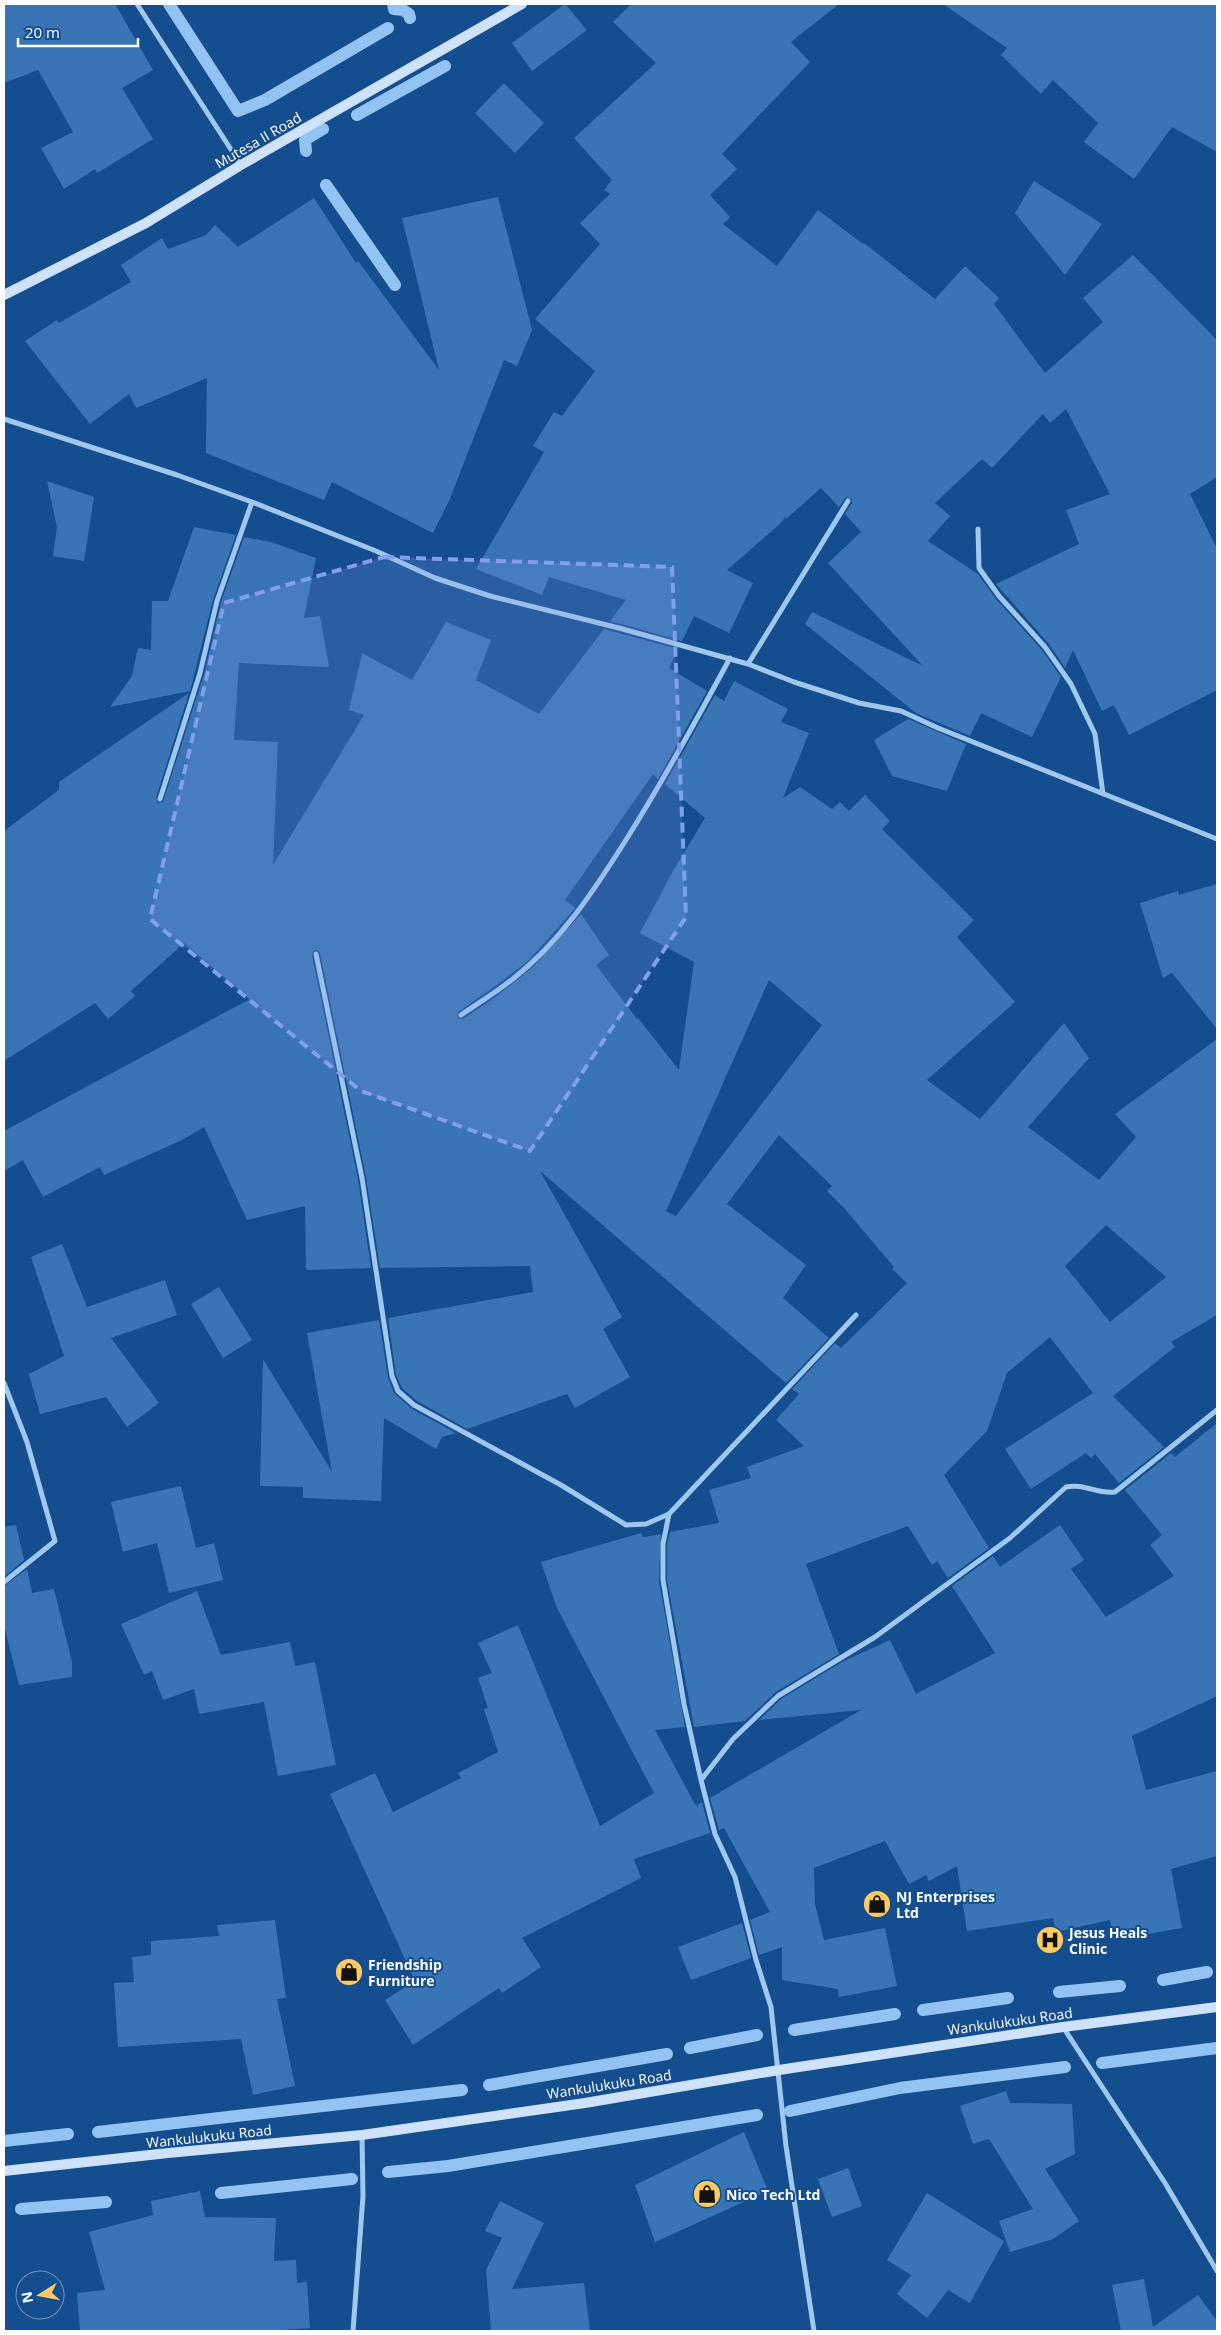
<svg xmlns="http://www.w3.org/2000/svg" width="1221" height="2335" font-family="'Open Sans',sans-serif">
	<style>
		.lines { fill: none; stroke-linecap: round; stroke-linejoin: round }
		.stream { stroke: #92c3f3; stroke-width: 12 }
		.building { fill: #3975b5; fill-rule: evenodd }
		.street { stroke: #a0c7f0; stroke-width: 5 }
		.secondary { stroke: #cee3fb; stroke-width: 10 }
		.marked { fill: #839eea; fill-opacity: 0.2; stroke: #839eea; stroke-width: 4; stroke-dasharray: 10 6; stroke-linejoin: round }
		.labels { text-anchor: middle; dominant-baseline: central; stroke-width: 4; stroke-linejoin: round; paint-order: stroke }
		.street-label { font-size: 14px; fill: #fff; stroke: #154e8e }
		.poi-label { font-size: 14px; font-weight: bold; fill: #fff; stroke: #154e8e; text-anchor: start }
	</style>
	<rect width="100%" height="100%" fill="#154e8e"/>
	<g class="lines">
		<path class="stream" d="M 169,4 L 238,111 L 265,100 L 388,28
			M 393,4 L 394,9 L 403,10 L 409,14 L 410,18
			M 357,115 L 445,66
			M 306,151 L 305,140 L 323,129
			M 326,185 L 395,285
			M 1163,1980 L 1207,1972
			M 1059,1992 L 1120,1986
			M 923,2010 L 1008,1998
			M 794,2030 L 895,2014
			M 690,2048 L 757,2035
			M 1102,2063 L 1217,2048
			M 489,2085 L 667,2054
			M 790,2111 L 900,2088 L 1065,2067
			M 98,2132 L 462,2090
			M 4,2141 L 68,2134
			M 388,2172 L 448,2166 L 757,2115
			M 221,2193 L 352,2179
			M 21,2209 L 106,2202"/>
	</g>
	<path class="building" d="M 4,4 L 115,4 L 153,70 L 122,88 L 153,139 L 97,173 L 95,169 L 64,189 L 41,148 L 73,132 L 38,70 L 4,83 Z
		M 565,4 L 587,30 L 532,71 L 512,43 Z
		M 631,4 L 839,4 L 791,42 L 810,62 L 722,154 L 737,169 L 710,195 L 730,217 L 723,224 L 777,266 L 818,210 L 863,244 L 864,243 L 935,299 L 965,266 L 999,298 L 994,304 L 1045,373 L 1103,322 L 1083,298 L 1133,255 L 1217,340 L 1217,477 L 1190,494 L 1217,549 L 1217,690 L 1129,735 L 1114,705 L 1102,711 L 1073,650 L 1065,668 L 1049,644 L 996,584 L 1079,544 L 1066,510 L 1110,494 L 1066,409 L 1050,423 L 1043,414 L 992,468 L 982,459 L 935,503 L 950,516 L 928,541 L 978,574 L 996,599 L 1042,650 L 1061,677 L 1032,737 L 981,713 L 970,736 L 916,713 L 805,624 L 812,612 L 923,666 L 828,563 L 861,532 L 845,514 L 852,503 L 852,499 L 846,497 L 839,507 L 821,488 L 786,519 L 785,517 L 782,522 L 727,570 L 753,583 L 729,633 L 694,616 L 682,641 L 610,621 L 626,600 L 549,577 L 542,595 L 476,569 L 544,452 L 533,446 L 554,412 L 562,416 L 595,371 L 535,319 L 600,244 L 580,223 L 610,194 L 604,190 L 612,180 L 574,138 L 656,63 L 613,22 Z
		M 943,4 L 1217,4 L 1217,152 L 1172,127 L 1134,179 L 1084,142 L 1098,123 L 1053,80 L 1041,94 L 1001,55 L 1007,48 Z
		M 504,83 L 544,123 L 515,153 L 475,113 Z
		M 1034,181 L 1102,224 L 1065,275 L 1015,213 Z
		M 498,197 L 532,330 L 517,366 L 504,360 L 449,501 L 433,533 L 332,482 L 324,500 L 206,453 L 207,378 L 136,408 L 129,394 L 90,424 L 25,341 L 57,320 L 59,323 L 131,282 L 121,265 L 162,238 L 168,249 L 206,235 L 215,225 L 238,247 L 314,198 L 356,263 L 358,261 L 439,370 L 402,218 Z
		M 47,481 L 94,497 L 84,561 L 53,556 L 57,527 Z
		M 194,527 L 236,535 L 213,600 L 190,691 L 110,707 L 132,676 L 138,648 L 151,650 L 152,601 L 168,601 Z
		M 244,537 L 271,542 L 316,558 L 304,618 L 320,616 L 329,667 L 239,663 L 234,740 L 278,742 L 273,865 L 364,715 L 349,710 L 362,653 L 412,680 L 446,622 L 491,640 L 476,680 L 539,714 L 604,629 L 678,649 L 669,668 L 707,691 L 658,779 L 653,774 L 565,900 L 575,908 L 571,913 L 528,961 L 498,984 L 458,1012 L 457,1016 L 459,1019 L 463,1019 L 497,996 L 533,967 L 581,914 L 609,955 L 596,965 L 637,1019 L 638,1018 L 679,1070 L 694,962 L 640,933 L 673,871 L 705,818 L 665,784 L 715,695 L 724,701 L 734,681 L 788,709 L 781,722 L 809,733 L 783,798 L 800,787 L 832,809 L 840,802 L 849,811 L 865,795 L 890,821 L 882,829 L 974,920 L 957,937 L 1015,1002 L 927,1080 L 980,1119 L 1064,1023 L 1089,1058 L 1028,1127 L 1099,1180 L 1136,1137 L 1115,1114 L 1217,1039 L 1217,1315 L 1171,1342 L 1175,1347 L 1113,1396 L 1164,1447 L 1119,1483 L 1095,1454 L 1091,1458 L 1086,1453 L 1031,1489 L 1005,1449 L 1093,1393 L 1050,1337 L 1007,1373 L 987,1431 L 944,1475 L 989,1548 L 948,1578 L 937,1561 L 932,1565 L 908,1526 L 806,1564 L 839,1654 L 776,1692 L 745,1721 L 694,1727 L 667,1580 L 667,1544 L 670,1532 L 719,1523 L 709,1490 L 751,1478 L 747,1467 L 804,1446 L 776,1420 L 799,1394 L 792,1389 L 835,1343 L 841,1348 L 907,1283 L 892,1269 L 894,1267 L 844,1208 L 827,1191 L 832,1186 L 779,1135 L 727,1204 L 806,1265 L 783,1298 L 829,1338 L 786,1383 L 540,1171 L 622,1317 L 603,1329 L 630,1377 L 575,1408 L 567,1394 L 467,1429 L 417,1401 L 402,1388 L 396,1375 L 388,1318 L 533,1292 L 530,1266 L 380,1268 L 366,1177 L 320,953 L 318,950 L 314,950 L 312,955 L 358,1179 L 371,1268 L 306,1270 L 305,1206 L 247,1220 L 204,1127 L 182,1140 L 104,1175 L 100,1167 L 43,1197 L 23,1160 L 4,1171 L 4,1131 L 250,999 L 184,943 L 131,991 L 135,996 L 108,1019 L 95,1003 L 4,1061 L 4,831 L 59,790 L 59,782 L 189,693 L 156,798 L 158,803 L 163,802 L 204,674 L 221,602 ZM 769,980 L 822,1025 L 676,1216 L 666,1211 ZM 1106,1225 L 1166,1277 L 1110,1322 L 1065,1266 Z
		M 908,719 L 966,744 L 947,791 L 892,776 L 874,740 Z
		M 1217,884 L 1217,1029 L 1172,973 L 1163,978 L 1140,903 L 1178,891 L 1179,895 Z
		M 62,1244 L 87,1307 L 165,1280 L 177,1315 L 111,1338 L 159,1403 L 127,1427 L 106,1397 L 40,1414 L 29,1374 L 64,1356 L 31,1257 Z
		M 219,1287 L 252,1340 L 223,1358 L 191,1304 Z
		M 379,1320 L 388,1377 L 394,1393 L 412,1409 L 456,1433 L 442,1437 L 436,1449 L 384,1418 L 381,1501 L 303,1498 L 303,1487 L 260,1486 L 263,1359 L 332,1472 L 307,1333 Z
		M 1217,1423 L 1217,1696 L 1132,1736 L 1146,1790 L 1217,1771 L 1217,1856 L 1171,1869 L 1182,1928 L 1114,1940 L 1110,1920 L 1056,1932 L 1053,1918 L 967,1931 L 957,1866 L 929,1881 L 926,1875 L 909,1884 L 885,1841 L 814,1868 L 815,1904 L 824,1940 L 885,1928 L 897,1986 L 839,1997 L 838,1989 L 782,1980 L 782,1947 L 759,1955 L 750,1920 L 770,1912 L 724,1828 L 719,1830 L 710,1798 L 861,1710 L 759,1720 L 781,1699 L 842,1662 L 890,1640 L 916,1694 L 995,1653 L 952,1586 L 993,1556 L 1000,1567 L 1060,1525 L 1084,1560 L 1071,1569 L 1106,1617 L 1174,1576 L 1150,1545 L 1162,1535 L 1125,1490 L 1171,1453 L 1175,1457 Z
		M 181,1486 L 196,1548 L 214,1543 L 223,1580 L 169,1593 L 157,1543 L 123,1552 L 111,1502 Z
		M 16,1525 L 24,1560 L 4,1577 L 4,1527 Z
		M 641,1533 L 643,1537 L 661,1534 L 659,1581 L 685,1727 L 655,1730 L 696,1806 L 702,1802 L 710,1833 L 634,1859 L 641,1878 L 522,1938 L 541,1967 L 502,1993 L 499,1988 L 413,2045 L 385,2000 L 415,1981 L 330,1794 L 375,1773 L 393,1812 L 461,1778 L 458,1773 L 498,1752 L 484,1709 L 488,1708 L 478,1678 L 492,1673 L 478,1643 L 518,1625 L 600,1826 L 654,1793 L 557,1608 L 541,1562 Z
		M 27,1569 L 32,1593 L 54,1589 L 72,1662 L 72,1677 L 19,1685 L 4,1625 L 4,1586 Z
		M 197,1591 L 221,1655 L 290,1642 L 295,1666 L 315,1662 L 336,1765 L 278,1776 L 264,1702 L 199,1714 L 194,1689 L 163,1700 L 152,1671 L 144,1675 L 121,1624 Z
		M 275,1920 L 286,1998 L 277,1999 L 295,2086 L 253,2095 L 241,2039 L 118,2047 L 114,1983 L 134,1982 L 132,1957 L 151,1955 L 151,1941 L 219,1936 L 217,1925 Z
		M 742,1923 L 751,1958 L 691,1980 L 678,1947 Z
		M 1006,2091 L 1010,2103 L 1072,2104 L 1075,2154 L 1045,2169 L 1079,2221 L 1053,2239 L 1010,2252 L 999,2221 L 1033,2209 L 989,2139 L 973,2144 L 960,2106 Z
		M 744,2132 L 768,2191 L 655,2242 L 635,2185 Z
		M 848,2168 L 862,2206 L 832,2217 L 818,2179 Z
		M 200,2191 L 205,2217 L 276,2218 L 274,2261 L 296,2260 L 297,2283 L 307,2282 L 310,2328 L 266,2331 L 80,2331 L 77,2293 L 105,2290 L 89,2232 L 153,2215 L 151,2201 Z
		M 927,2193 L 1004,2241 L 970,2303 L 948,2290 L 927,2318 L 897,2294 L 911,2275 L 887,2260 Z
		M 500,2201 L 544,2223 L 512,2289 L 584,2283 L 590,2331 L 491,2331 L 486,2270 L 502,2238 L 485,2231 Z
		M 1144,2279 L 1153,2327 L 1198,2295 L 1217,2321 L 1217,2331 L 1121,2331 L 1112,2285 Z"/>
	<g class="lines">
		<path class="street" d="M 137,4 L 241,165
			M 4,419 L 177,475 L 252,502 L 376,551 L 435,578 L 490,596 L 619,628 L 748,664 L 848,501
			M 978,529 L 979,568 L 999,596 L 1045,647 L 1071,684 L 1095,734 L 1103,794
			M 748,664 L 794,682 L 859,703 L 901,711 L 938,728 L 1217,839
			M 160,799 L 200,673 L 217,601 L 252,502
			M 316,954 L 362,1178 L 392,1376 L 398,1391 L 414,1405 L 561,1485 L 626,1525 L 646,1524 L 669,1514
			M 461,1015 C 478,1003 497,992 514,978 C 560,942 593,892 624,843 C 662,783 696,721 730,658
			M 4,1383 L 27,1442 L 55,1541 L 4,1582
			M 701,1780 L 684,1704 L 663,1580 L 663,1544 L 669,1514 L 856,1315
			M 1063,2027 L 1165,2183 L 1217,2271
			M 353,2331 L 363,2196 L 362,2135
			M 814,2331 L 786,2146 L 771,2007 L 756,1960 L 735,1877 L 715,1834 L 701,1780 L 733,1739 L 778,1696 L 875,1637 L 1010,1538 L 1066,1487 C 1084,1483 1096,1494 1115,1492 L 1217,1410"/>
		<path class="secondary" d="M 4,295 L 146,223 L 241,165 L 522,4
			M 4,2171 L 168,2153 L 362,2135 L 585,2103 L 779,2070 L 1063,2027 L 1217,2007"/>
	</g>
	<path class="marked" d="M 384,557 L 672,567 L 686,917 L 530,1151 L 361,1091 L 150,919 L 224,603 Z"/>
	<defs>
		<symbol id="shop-disc" viewBox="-11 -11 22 22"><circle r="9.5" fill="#ffcb5f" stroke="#154e8e"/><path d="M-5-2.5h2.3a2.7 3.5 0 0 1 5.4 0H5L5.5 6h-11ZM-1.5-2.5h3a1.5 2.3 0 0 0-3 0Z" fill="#111"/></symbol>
		<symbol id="hospital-disc" viewBox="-11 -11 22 22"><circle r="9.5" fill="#ffcb5f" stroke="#154e8e"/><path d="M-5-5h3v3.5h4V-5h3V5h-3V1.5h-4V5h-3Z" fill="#111"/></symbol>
	</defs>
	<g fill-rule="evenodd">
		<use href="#shop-disc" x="861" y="1888" width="32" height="32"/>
		<use href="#hospital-disc" x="1034" y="1924" width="32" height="32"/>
		<use href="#shop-disc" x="333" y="1956" width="32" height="32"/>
		<use href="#shop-disc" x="691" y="2178" width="32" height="32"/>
	</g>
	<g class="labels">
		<g class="street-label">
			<text transform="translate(258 140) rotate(-30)">Mutesa II Road</text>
			<text transform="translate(1010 2021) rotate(-8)">Wankulukuku Road</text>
			<text transform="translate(609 2084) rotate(-9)">Wankulukuku Road</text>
			<text transform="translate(209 2136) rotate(-6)">Wankulukuku Road</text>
		</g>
		<g class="poi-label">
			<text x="896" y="1896">NJ Enterprises<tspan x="896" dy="16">Ltd</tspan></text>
			<text x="1069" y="1932">Jesus Heals<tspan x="1069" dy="16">Clinic</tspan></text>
			<text x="368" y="1964">Friendship<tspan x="368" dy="16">Furniture</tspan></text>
			<text x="726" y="2194">Nico Tech Ltd</text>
		</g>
	</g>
	<rect width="1221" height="2335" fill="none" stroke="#ffffff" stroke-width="10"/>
	<g transform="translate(40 2295) rotate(259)"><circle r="24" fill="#154e8e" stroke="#7395bb"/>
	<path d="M0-4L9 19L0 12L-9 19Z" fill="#ffcb5f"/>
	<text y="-8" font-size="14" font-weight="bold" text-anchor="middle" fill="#ffffff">N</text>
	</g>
	<path d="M18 38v8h120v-8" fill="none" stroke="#ffffff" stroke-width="2.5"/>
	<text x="25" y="38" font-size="15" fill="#ffffff" stroke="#154e8e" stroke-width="4" paint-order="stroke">20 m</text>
</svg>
